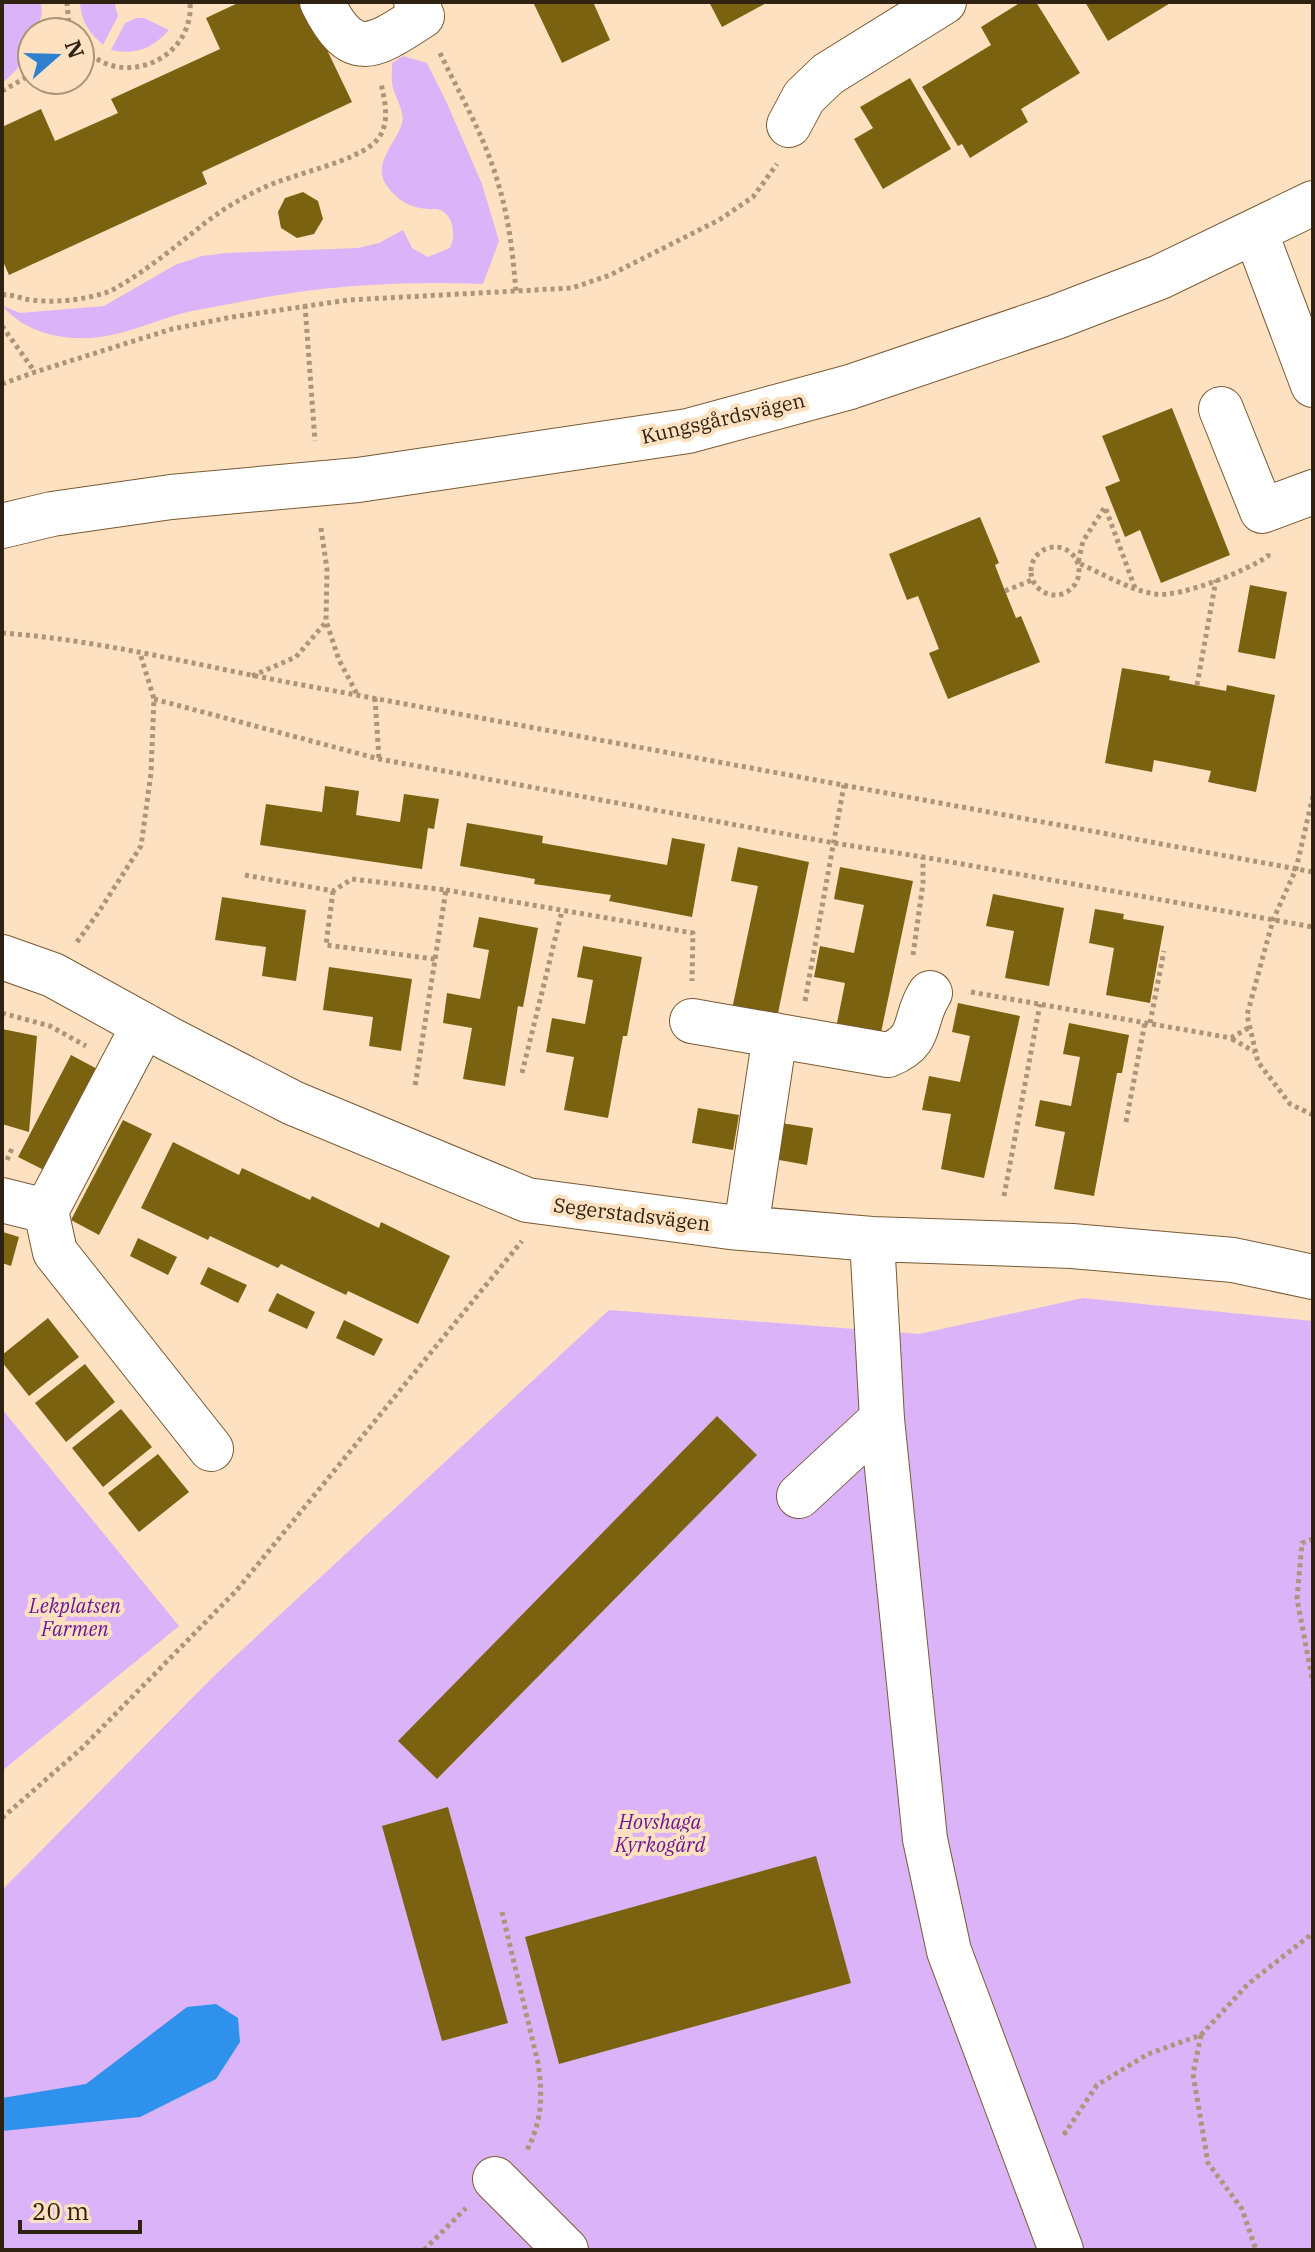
<svg xmlns="http://www.w3.org/2000/svg" width="1315" height="2252" font-family="'IBM Plex Serif',serif">
	<style>
		.green { fill: #dbb3f8 }
		.water { fill: #2e91ec }
		.building { fill: #7b6211 }
		.lines { fill: none; stroke-linecap: round; stroke-linejoin: round }
		.minor-casing { stroke: #7a5a34; stroke-width: 46 }
		.path { stroke: #ac967b; stroke-width: 5; stroke-dasharray: 4 4; stroke-linecap: butt }
		.minor { stroke: #fff; stroke-width: 44 }
		.labels { text-anchor: middle; dominant-baseline: central; stroke-width: 8; stroke-linejoin: round; paint-order: stroke }
		.street-label { font-size: 20px; fill: #2f2212; stroke: #fee1c0 }
		.park-label { font-size: 20px; font-style: italic; fill: #6d1798; stroke: #fee1c0 }
	</style>
	<rect width="100%" height="100%" fill="#fee1c0"/>
	<path class="green" d="M 2,2 L 41,2 L 42,14 L 36,32 L 32,32 C 32,52 18,71 2,83 Z
		M 80,2 L 114,2 L 118,16 L 103,45 C 89,32 81,22 80,2 Z
		M 136,18 L 144,18 L 169,30 C 152,49 136,55 111,50 L 125,23 Z
		M 403,56 L 427,63 L 446,101 L 482,184 L 499,241 L 483,284 C 436,282 389,283 342,287 C 292,291 241,302 192,311 C 155,319 118,340 79,338 C 52,338 20,328 3,306 L 20,313 L 104,306 L 175,265 L 202,256 L 226,253 L 358,248 L 379,243 L 403,230 L 412,248 L 428,257 L 450,248 C 456,237 454,215 440,210 C 436,208 432,210 428,209 C 410,208 397,200 387,186 C 371,164 396,144 402,123 C 405,112 396,99 393,88 C 391,80 392,71 392,63 Z
		M 1083,1298 L 1313,1321 L 1313,2250 L 2,2250 L 2,1890 L 215,1675 L 609,1310 L 919,1334 Z
		M 2,1409 L 179,1626 L 2,1771 Z"/>
	<path class="water" d="M 216,2004 L 238,2018 L 240,2042 L 216,2079 L 140,2117 L 2,2131 L 2,2098 L 86,2084 L 187,2007 Z"/>
	<path class="building" d="M 240,2 L 316,2 L 337,48 L 328,52 L 352,102 L 202,172 L 207,184 L 9,275 L 2,259 L 2,127 L 41,109 L 55,141 L 118,113 L 111,99 L 220,49 L 206,18 Z
		M 533,2 L 593,2 L 610,40 L 562,63 Z
		M 709,2 L 768,2 L 722,27 Z
		M 1021,2 L 1036,2 L 1080,73 L 1021,109 L 1028,122 L 970,158 L 962,144 L 958,146 L 922,87 L 991,45 L 981,27 Z
		M 1085,2 L 1172,2 L 1108,41 Z
		M 910,78 L 951,149 L 883,189 L 854,139 L 873,128 L 860,107 Z
		M 303,192 L 318,201 L 323,219 L 314,234 L 297,238 L 281,228 L 278,212 L 285,198 Z
		M 1172,408 L 1230,555 L 1161,583 L 1140,530 L 1125,537 L 1105,487 L 1120,481 L 1102,436 Z
		M 980,517 L 999,563 L 995,565 L 1005,591 L 1016,618 L 1021,616 L 1040,662 L 948,699 L 929,653 L 939,649 L 918,596 L 907,600 L 889,554 Z
		M 1250,585 L 1287,592 L 1275,659 L 1238,652 Z
		M 1122,668 L 1170,676 L 1169,680 L 1226,691 L 1227,685 L 1275,695 L 1256,792 L 1208,782 L 1211,771 L 1154,760 L 1152,772 L 1105,763 Z
		M 325,786 L 359,791 L 356,815 L 400,822 L 404,794 L 439,799 L 434,829 L 428,828 L 422,869 L 260,845 L 266,804 L 322,812 Z
		M 467,823 L 543,836 L 542,843 L 667,865 L 672,838 L 705,844 L 692,917 L 609,901 L 611,895 L 534,884 L 535,879 L 460,866 Z
		M 738,847 L 809,862 L 776,1023 L 731,1014 L 758,886 L 731,881 Z
		M 840,867 L 913,881 L 879,1042 L 835,1033 L 845,983 L 814,977 L 820,946 L 854,953 L 864,905 L 834,899 Z
		M 993,894 L 1064,908 L 1049,986 L 1005,978 L 1014,931 L 986,926 Z
		M 222,897 L 306,910 L 296,981 L 262,976 L 266,947 L 215,940 Z
		M 1095,909 L 1124,914 L 1123,919 L 1164,926 L 1150,1003 L 1106,995 L 1114,948 L 1089,943 Z
		M 479,917 L 538,928 L 523,1007 L 518,1006 L 505,1086 L 463,1079 L 472,1028 L 443,1023 L 447,993 L 480,999 L 489,950 L 473,947 Z
		M 583,946 L 642,957 L 627,1036 L 623,1036 L 608,1118 L 564,1110 L 574,1057 L 546,1052 L 552,1018 L 585,1024 L 593,980 L 577,977 Z
		M 329,967 L 412,979 L 401,1051 L 369,1046 L 373,1017 L 323,1010 Z
		M 958,1003 L 1020,1016 L 984,1178 L 941,1169 L 951,1114 L 922,1110 L 929,1076 L 960,1082 L 970,1036 L 952,1032 Z
		M 1069,1023 L 1129,1035 L 1122,1073 L 1117,1073 L 1094,1196 L 1054,1189 L 1065,1132 L 1035,1126 L 1040,1100 L 1071,1106 L 1080,1057 L 1063,1054 Z
		M 2,1029 L 37,1036 L 29,1132 L 2,1124 Z
		M 71,1055 L 101,1071 L 48,1172 L 18,1157 Z
		M 698,1108 L 739,1115 L 733,1150 L 692,1143 Z
		M 123,1120 L 152,1134 L 99,1235 L 71,1220 Z
		M 775,1122 L 813,1128 L 807,1165 L 768,1158 Z
		M 173,1142 L 239,1175 L 242,1168 L 310,1200 L 312,1196 L 379,1228 L 381,1222 L 450,1256 L 418,1324 L 348,1291 L 346,1295 L 281,1264 L 278,1268 L 210,1236 L 208,1240 L 141,1208 Z
		M 3,1232 L 19,1237 L 11,1266 L 2,1263 Z
		M 138,1238 L 177,1257 L 168,1275 L 130,1256 Z
		M 208,1267 L 247,1285 L 238,1303 L 200,1284 Z
		M 277,1293 L 315,1312 L 307,1329 L 268,1311 Z
		M 48,1318 L 79,1357 L 29,1396 L 2,1362 L 2,1355 Z
		M 344,1320 L 383,1339 L 374,1356 L 336,1338 Z
		M 85,1364 L 115,1402 L 66,1442 L 35,1403 Z
		M 121,1409 L 152,1447 L 103,1487 L 72,1448 Z
		M 717,1416 L 757,1455 L 437,1779 L 398,1741 Z
		M 158,1454 L 189,1492 L 139,1532 L 108,1493 Z
		M 448,1807 L 508,2023 L 442,2041 L 382,1826 Z
		M 816,1856 L 851,1983 L 559,2064 L 525,1937 Z"/>
	<g class="lines">
		<defs>
			<path id="minor" d="M 322,2 C 352,64 374,47 422,16 L 416,2
				M 789,125 L 804,97 L 828,74 L 944,2
				M 1255,231 L 1313,385
				M 1221,409 L 1262,511 L 1313,492
				M 2,526 L 52,514 L 171,497 L 358,480 L 688,431 L 850,387 L 1056,317 L 1160,277 L 1313,203
				M 2,957 L 53,975 L 169,1039 L 293,1103 L 527,1200 L 730,1227 L 872,1239 L 1072,1246 L 1233,1260 L 1313,1277
				M 692,1021 L 888,1055 C 925,1040 912,1020 930,993
				M 2,1200 L 46,1211 L 144,1025
				M 46,1211 L 55,1252 L 211,1449
				M 746,1228 L 775,1035
				M 872,1239 L 882,1419 L 925,1839 L 949,1951 L 1061,2250
				M 799,1496 L 882,1419
				M 495,2179 L 566,2250"/>
		</defs>
		<use href="#minor" class="minor-casing"/>
		<path class="path" d="M 67,2 L 69,27 L 73,32
			M 80,42 C 114,93 195,62 190,2
			M 440,53 C 460,95 485,137 498,183 C 509,218 513,255 516,292
			M 2,91 L 32,74
			M 2,295 C 15,294 20,299 32,300 C 55,303 82,300 105,293 C 112,291 119,286 126,282 C 153,265 176,246 200,227 C 218,212 241,198 263,188 C 291,174 357,162 376,141 C 391,125 385,103 381,83
			M 305,305 L 315,441
			M 2,326 L 35,372
			M 2,384 L 35,372 L 172,329 L 232,317 L 348,300 L 572,288 L 610,275 L 719,220 L 753,197 L 777,164
			M 321,528 L 327,569 L 326,621 L 339,660 L 357,694
			M1031 571a24 24 0 1 1 48 0a24 24 0 1 1-48 0Z
			M 1135,588 L 1105,507 L 1083,541 L 1078,563 C 1102,573 1129,590 1155,594 C 1180,598 1246,571 1268,556 L 1269,550
			M 1005,591 L 1032,580
			M 2,633 C 101,640 200,666 297,684 L 1313,872
			M 252,676 L 296,657 L 326,622
			M 1197,685 L 1216,580
			M 375,698 L 379,759
			M 154,699 L 379,759 L 834,843 L 923,857 L 1313,927
			M 1313,796 L 1296,869 L 1273,920 L 1247,1015 L 1258,1062 L 1290,1104 L 1313,1115
			M 245,875 L 333,891 L 352,879 L 446,890 L 415,1086
			M 446,890 L 693,933 L 692,981
			M 333,891 L 326,945 L 435,959
			M 77,942 L 98,913 L 141,846 L 151,773 L 154,699 L 140,653
			M 913,955 L 923,883 L 923,857
			M 971,992 L 1231,1038 L 1250,1027
			M 805,1001 L 844,785
			M 2,1013 L 50,1026 L 86,1046
			M 1150,1023 L 1164,951
			M 1232,1039 L 1255,1052
			M 522,1073 L 562,911
			M 1126,1122 L 1145,1022
			M 7,1160 L 13,1146
			M 1004,1196 L 1040,1004
			M 1313,1539 L 1302,1543 L 1297,1599 L 1313,1683
			M 2,1818 L 82,1748 L 236,1591 L 522,1241
			M 502,1912 L 538,2063 C 543,2097 542,2122 526,2152
			M 1201,2035 L 1248,1984 L 1313,1933
			M 1064,2131 L 1065,2133 L 1097,2085 L 1148,2054 L 1201,2035 L 1193,2074 L 1208,2163 L 1242,2209 L 1256,2250
			M 424,2250 L 466,2208"/>
		<use href="#minor" class="minor"/>
	</g>
	<g class="labels">
		<g class="street-label">
			<text transform="translate(723 418) rotate(-13)">Kungsgårdsvägen</text>
			<text transform="translate(632 1214) rotate(7)">Segerstadsvägen</text>
		</g>
		<g class="park-label">
			<text x="75" y="1605">Lekplatsen<tspan x="75" dy="23">Farmen</tspan></text>
			<text x="660" y="1821">Hovshaga<tspan x="660" dy="23">Kyrkogård</tspan></text>
		</g>
	</g>
	<rect width="1315" height="2252" fill="none" stroke="#2f2212" stroke-width="8"/>
	<g transform="translate(56 56) rotate(70)"><circle r="38" fill="#fee1c0" stroke="#ab957a" stroke-width="2"/>
	<path d="M0-6L14 30L0 20L-14 30Z" fill="#2e81d0"/>
	<text y="-12" font-size="22" font-weight="bold" text-anchor="middle" fill="#2f2212">N</text>
	</g>
	<path d="M20 2220v12h120v-12" fill="none" stroke="#2f2212" stroke-width="4"/>
	<text x="32" y="2220" font-size="24" fill="#2f2212" stroke="#fee1c0" stroke-width="6" paint-order="stroke">20 m</text>
</svg>
